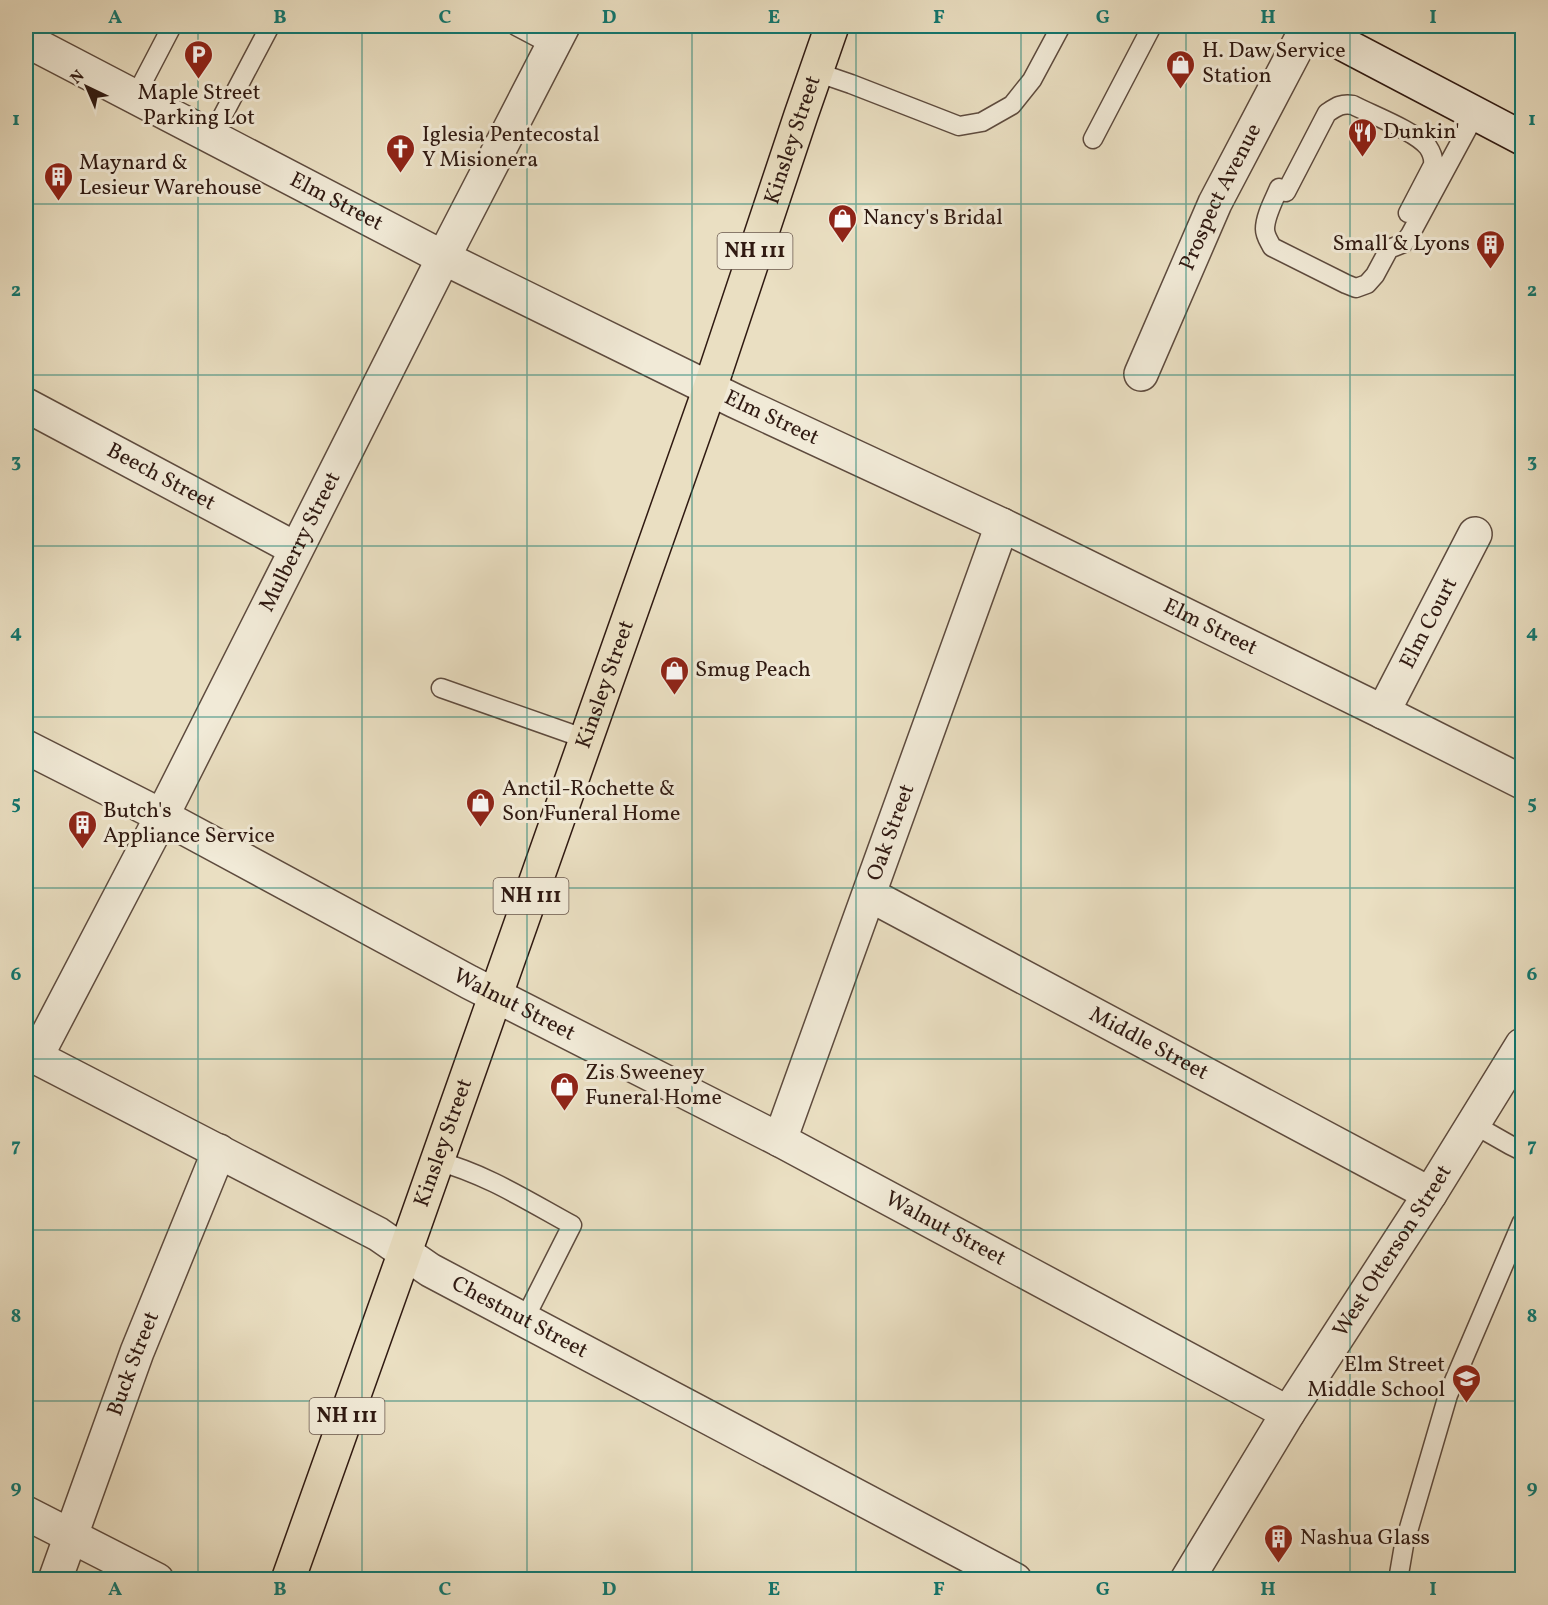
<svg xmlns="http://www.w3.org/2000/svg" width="1548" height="1605" font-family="Vollkorn,serif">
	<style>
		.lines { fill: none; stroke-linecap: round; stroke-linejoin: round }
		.lane-casing { stroke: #5e4b3e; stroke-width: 21 }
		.street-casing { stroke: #5e4b3e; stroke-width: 36 }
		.secondary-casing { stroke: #301a12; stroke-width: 36 }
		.primary-casing { stroke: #301a12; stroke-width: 36 }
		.lane { stroke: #f1ead7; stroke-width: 18 }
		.street { stroke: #f1ead7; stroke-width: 33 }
		.secondary { stroke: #f1ead7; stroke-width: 33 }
		.primary { stroke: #eadfc2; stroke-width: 33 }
		.grid { fill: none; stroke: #0f766e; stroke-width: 1.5; stroke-opacity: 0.55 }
		.labels { text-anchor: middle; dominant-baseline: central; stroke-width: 6; stroke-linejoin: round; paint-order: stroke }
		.shield { fill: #f1ead7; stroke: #6a584d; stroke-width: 1.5 }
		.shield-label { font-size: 21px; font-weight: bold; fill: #301a12 }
		.poi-label { font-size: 22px; fill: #301a12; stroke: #f1ead7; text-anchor: start }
		.street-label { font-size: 22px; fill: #301a12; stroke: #f1ead7 }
		.neatline { fill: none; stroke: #0f766e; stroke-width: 2 }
		.grid-label { font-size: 20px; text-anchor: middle; font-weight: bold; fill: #0f766e }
	</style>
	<rect width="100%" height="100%" fill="#eadfc2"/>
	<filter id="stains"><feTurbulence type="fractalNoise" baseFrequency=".00333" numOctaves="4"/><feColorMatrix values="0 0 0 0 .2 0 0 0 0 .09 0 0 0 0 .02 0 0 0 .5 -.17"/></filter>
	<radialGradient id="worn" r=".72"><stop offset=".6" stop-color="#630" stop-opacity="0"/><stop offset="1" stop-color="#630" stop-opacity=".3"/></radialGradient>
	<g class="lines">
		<defs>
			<path id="lane" d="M 516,26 L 552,45
				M 816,72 L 851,84 L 959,126 L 982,122 L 1012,105 L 1032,80 L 1061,26
				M 135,97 L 172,26
				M 212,136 L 270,26
				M 1093,139 L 1152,26
				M 1279,188 C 1274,200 1265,216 1265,229 C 1265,236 1269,241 1272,247 L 1346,284 L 1356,288 L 1367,284 L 1375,275 L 1389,249 L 1404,243 L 1410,235 L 1476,113
				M 1286,192 L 1327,113 C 1336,107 1341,103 1353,105 C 1372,115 1415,131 1428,147 C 1432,153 1434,158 1433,165 L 1408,213
				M 441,688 L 586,739
				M 1473,1124 L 1510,1145 L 1522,1151
				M 437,1161 C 486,1174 528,1201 572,1225 L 524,1320
				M 1398,1580 L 1404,1545 L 1448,1395 L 1522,1222"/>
			<g id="street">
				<path id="s1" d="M 26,40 L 444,258 L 735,401 L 1002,525 L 1383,712 L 1522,782"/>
				<path id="s2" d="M 1141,374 L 1215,203 L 1308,26"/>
				<path id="s3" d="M 26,405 L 296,549"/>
				<path id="s4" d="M 1383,712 L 1475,534"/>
				<path id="s5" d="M 26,747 L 162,816 L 469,982 L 780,1140 L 1288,1413"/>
				<path id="s6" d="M 870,895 L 1430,1194"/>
				<path id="s7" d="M 26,1052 L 378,1234 L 430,1270 L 1015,1580"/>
				<path id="s8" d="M 36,1057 L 162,816 L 454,237 L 563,26"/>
				<path id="s9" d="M 780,1140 L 1002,525"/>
				<path d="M 26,1513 L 157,1580"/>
				<path id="s10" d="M 55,1580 L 137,1352 L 219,1151"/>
				<path id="s11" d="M 1187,1580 L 1288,1413 L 1430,1194 L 1522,1045"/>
			</g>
			<path id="secondary" d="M 1309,26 L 1522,138"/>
			<g id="primary">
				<path id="s12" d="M 288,1580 L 405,1252 L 710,388 L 801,115 L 832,26"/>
			</g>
		</defs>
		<use href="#lane" class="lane-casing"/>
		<use href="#street" class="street-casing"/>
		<use href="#secondary" class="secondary-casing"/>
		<use href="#primary" class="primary-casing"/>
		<use href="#lane" class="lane"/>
		<use href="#street" class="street"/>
		<use href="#secondary" class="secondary"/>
		<use href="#primary" class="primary"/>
	</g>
	<path class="grid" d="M 198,26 L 198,1580M 362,26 L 362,1580M 527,26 L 527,1580M 692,26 L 692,1580M 856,26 L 856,1580M 1021,26 L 1021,1580M 1186,26 L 1186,1580M 1350,26 L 1350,1580M 26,204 L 1522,204M 26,375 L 1522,375M 26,546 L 1522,546M 26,717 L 1522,717M 26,888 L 1522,888M 26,1059 L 1522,1059M 26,1230 L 1522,1230M 26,1401 L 1522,1401"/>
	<defs>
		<symbol id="parking-pin" viewBox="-11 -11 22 30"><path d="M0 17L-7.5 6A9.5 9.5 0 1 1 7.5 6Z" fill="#8f2418" stroke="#f1ead7"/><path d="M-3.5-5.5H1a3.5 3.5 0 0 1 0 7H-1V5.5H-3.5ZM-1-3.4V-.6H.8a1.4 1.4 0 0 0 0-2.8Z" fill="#fff"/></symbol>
		<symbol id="shop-pin" viewBox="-11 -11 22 30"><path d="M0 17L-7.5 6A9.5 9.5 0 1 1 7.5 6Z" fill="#8f2418" stroke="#f1ead7"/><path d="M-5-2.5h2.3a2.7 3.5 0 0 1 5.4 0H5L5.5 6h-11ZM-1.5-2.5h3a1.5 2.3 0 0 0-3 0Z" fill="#fff"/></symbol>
		<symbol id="restaurant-pin" viewBox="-11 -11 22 30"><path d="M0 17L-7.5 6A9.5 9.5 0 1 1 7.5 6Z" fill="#8f2418" stroke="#f1ead7"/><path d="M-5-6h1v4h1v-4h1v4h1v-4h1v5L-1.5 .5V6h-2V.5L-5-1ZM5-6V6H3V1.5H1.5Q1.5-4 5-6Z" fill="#fff"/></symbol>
		<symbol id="church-pin" viewBox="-11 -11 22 30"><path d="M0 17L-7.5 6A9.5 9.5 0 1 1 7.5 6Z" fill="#8f2418" stroke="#f1ead7"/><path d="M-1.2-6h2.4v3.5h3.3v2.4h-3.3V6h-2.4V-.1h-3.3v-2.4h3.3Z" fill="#fff"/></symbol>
		<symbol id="building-pin" viewBox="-11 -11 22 30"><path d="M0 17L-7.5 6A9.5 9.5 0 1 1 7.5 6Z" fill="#8f2418" stroke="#f1ead7"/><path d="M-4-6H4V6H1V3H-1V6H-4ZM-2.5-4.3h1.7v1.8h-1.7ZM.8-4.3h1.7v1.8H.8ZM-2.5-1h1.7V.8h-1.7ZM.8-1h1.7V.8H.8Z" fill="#fff"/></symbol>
		<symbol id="school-pin" viewBox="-11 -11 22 30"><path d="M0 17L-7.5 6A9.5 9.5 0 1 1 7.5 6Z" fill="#8f2418" stroke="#f1ead7"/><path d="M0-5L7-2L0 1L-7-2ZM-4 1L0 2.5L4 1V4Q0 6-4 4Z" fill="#fff"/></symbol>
	</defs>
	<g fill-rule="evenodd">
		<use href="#parking-pin" x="182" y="38" width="33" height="45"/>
		<use href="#shop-pin" x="1164" y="48" width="33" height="45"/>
		<use href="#restaurant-pin" x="1346" y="116" width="33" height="45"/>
		<use href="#church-pin" x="384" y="132" width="33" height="45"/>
		<use href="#building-pin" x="42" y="160" width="33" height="45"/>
		<use href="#shop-pin" x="826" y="202" width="33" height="45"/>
		<use href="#building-pin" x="1474" y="228" width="33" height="45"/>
		<use href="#shop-pin" x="658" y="654" width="33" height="45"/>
		<use href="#shop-pin" x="464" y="786" width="33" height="45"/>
		<use href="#building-pin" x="66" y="808" width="33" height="45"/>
		<use href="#shop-pin" x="548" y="1070" width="33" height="45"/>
		<use href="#school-pin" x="1450" y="1362" width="33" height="45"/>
		<use href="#building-pin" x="1262" y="1522" width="33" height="45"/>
	</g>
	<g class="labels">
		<g class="shield">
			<rect x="717.5" y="233" width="75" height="36" rx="4.5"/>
			<rect x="493.5" y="878" width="75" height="36" rx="4.5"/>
			<rect x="309.5" y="1398" width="75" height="36" rx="4.5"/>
		</g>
		<g class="shield-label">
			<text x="755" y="251">NH 111</text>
			<text x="531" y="896">NH 111</text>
			<text x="347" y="1416">NH 111</text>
		</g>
		<g class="poi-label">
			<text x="1202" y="51">H. Daw Service<tspan x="1202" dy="25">Station</tspan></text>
			<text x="199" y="93" text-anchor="middle">Maple Street<tspan x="199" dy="25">Parking Lot</tspan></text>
			<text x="1383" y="132">Dunkin'</text>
			<text x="422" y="135">Iglesia Pentecostal<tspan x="422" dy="25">Y Misionera</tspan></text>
			<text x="79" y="163">Maynard &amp;<tspan x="79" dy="25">Lesieur Warehouse</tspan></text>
			<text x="863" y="218">Nancy's Bridal</text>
			<text x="1470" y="244" text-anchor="end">Small &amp; Lyons</text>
			<text x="695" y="670">Smug Peach</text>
			<text x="502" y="789">Anctil-Rochette &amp;<tspan x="502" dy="25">Son Funeral Home</tspan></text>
			<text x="103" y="811">Butch's<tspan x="103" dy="25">Appliance Service</tspan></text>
			<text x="585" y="1073">Zis Sweeney<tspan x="585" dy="25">Funeral Home</tspan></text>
			<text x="1445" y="1365" text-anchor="end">Elm Street<tspan x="1445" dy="25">Middle School</tspan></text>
			<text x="1300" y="1538">Nashua Glass</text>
		</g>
		<g class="street-label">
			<text stroke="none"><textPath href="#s12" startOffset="1526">Kinsley Street</textPath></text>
			<text stroke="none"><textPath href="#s2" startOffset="194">Prospect Avenue</textPath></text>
			<text stroke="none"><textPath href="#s1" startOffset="350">Elm Street</textPath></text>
			<text stroke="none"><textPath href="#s1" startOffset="836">Elm Street</textPath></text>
			<text stroke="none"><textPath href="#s3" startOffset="153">Beech Street</textPath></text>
			<text stroke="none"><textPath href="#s8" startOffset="579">Mulberry Street</textPath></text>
			<text stroke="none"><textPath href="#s4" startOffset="100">Elm Court</textPath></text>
			<text stroke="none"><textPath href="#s1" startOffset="1322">Elm Street</textPath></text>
			<text stroke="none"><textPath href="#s12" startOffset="950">Kinsley Street</textPath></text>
			<text stroke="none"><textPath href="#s9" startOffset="327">Oak Street</textPath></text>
			<text stroke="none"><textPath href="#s5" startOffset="552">Walnut Street</textPath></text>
			<text stroke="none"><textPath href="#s6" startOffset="316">Middle Street</textPath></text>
			<text stroke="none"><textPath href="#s12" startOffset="464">Kinsley Street</textPath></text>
			<text stroke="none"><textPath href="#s5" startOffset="1038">Walnut Street</textPath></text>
			<text stroke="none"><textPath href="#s11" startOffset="388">West Otterson Street</textPath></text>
			<text stroke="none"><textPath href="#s7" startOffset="561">Chestnut Street</textPath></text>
			<text stroke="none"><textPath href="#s10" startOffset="230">Buck Street</textPath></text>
		</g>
	</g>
	<rect width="1548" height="1605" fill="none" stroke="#eadfc2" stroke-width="66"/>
	<g transform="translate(87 87) rotate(316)" stroke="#f1ead7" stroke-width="4.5" paint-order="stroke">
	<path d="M0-4.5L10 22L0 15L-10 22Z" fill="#301a12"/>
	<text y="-9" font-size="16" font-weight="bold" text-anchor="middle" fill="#301a12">N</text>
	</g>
	<rect x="33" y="33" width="1482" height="1539" class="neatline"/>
	<g class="grid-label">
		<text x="115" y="23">A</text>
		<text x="280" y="23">B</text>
		<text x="445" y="23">C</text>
		<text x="609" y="23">D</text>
		<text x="774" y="23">E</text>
		<text x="939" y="23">F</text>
		<text x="1103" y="23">G</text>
		<text x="1268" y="23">H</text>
		<text x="1433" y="23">I</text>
		<text x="16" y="125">1</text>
		<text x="1532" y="125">1</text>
		<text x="16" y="296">2</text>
		<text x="1532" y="296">2</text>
		<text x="16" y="467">3</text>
		<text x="1532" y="467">3</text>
		<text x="16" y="638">4</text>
		<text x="1532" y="638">4</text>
		<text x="16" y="809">5</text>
		<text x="1532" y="809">5</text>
		<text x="16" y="980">6</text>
		<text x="1532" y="980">6</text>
		<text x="16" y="1151">7</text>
		<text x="1532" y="1151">7</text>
		<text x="16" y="1322">8</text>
		<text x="1532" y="1322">8</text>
		<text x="16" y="1493">9</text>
		<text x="1532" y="1493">9</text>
		<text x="115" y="1595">A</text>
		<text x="280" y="1595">B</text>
		<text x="445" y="1595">C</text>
		<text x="609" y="1595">D</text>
		<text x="774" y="1595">E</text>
		<text x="939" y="1595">F</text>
		<text x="1103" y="1595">G</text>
		<text x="1268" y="1595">H</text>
		<text x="1433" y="1595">I</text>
	</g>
	<rect width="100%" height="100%" filter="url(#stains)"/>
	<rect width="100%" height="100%" fill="url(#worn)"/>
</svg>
